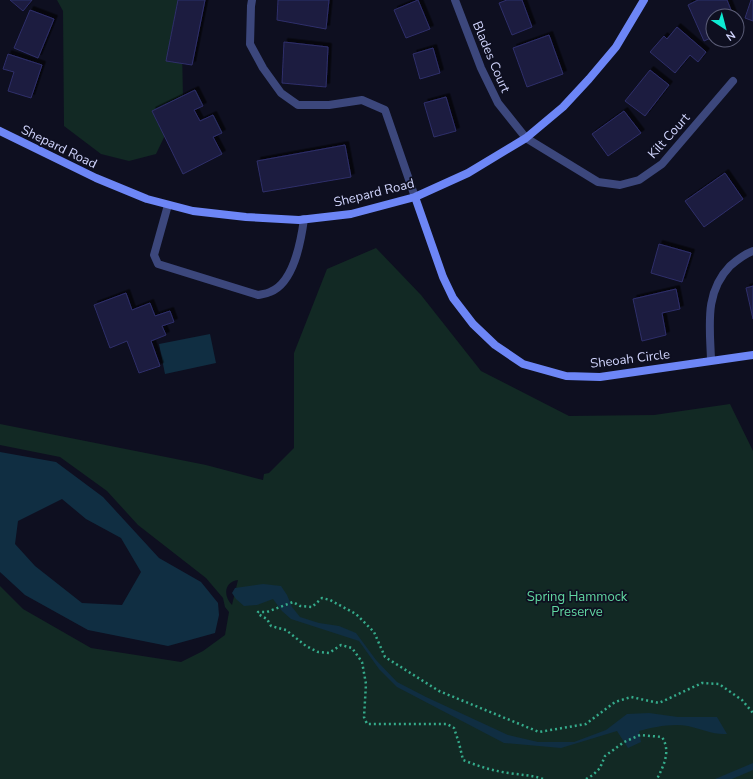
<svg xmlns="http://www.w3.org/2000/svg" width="753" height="779" font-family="'Nunito Sans',sans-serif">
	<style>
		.green { fill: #122924; fill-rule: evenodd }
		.water { fill: #102e42; fill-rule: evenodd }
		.building { fill: #1b1c40; stroke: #2f2f6a; filter: url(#shadow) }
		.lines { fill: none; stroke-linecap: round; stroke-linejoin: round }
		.path { stroke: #35ab8b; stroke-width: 2.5; stroke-dasharray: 2 3; stroke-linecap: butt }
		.lane { stroke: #3c477c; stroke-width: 8 }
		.street { stroke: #3c477c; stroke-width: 8 }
		.secondary { stroke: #6d86f6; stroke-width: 8 }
		.labels { text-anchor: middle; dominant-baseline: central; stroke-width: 3.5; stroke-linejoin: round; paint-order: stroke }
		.street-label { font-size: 13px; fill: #d0d4fc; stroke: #0e0f20 }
		.park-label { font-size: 13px; fill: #61d7a1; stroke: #0e0f20 }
	</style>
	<defs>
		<filter id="shadow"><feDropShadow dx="3.5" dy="-3.5" stdDeviation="0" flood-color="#0009"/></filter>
	</defs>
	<rect width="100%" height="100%" fill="#0e0f20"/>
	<path class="green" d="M 57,0 L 181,0 L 183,98 L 156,154 L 129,161 L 101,154 L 64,126 L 63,11 Z
		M 376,248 L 421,295 L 481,371 L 569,416 L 654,415 L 730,404 L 753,451 L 753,779 L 0,779 L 0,586 L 23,609 L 91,648 L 181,662 L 203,651 L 225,635 L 229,612 L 225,607 L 223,598 L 206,578 L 138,525 L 107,491 L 60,457 L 0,445 L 0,424 L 206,465 L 263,480 L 264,474 L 269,473 L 294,448 L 294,353 L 327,269 ZM 238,580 L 232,605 C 223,596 224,582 238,580 Z"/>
	<path class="water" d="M 210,334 L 216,363 L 165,374 L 159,344 Z
		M 0,452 L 56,462 L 103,497 L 159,558 L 201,582 L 218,603 L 219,615 L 215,633 L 168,646 L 88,630 L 25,595 L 0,572 ZM 62,499 L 86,519 L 121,538 L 141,572 L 122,605 L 82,603 L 35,566 L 15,544 L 18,521 Z
		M 263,584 L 281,586 L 287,595 L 292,607 L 300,617 L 319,623 L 339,626 L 356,633 L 376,660 L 397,682 L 426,697 L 508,735 L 538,742 L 574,742 L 606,730 L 627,714 L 649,713 L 678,717 L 717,717 L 727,734 C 713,735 702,729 688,726 C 673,723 653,727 639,731 L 641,742 L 628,748 L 617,731 L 561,748 L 504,743 L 397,687 L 379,669 L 359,641 L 291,619 L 282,611 L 273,599 L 257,605 L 244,606 L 236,599 L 232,593 L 235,588 Z
		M 753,763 L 753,770 L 732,779 L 715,779 Z"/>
	<path class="building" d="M 10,0 L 32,0 L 23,11 Z
		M 178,0 L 205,0 L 192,65 L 166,61 Z
		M 278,0 L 329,0 L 326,29 L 277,20 Z
		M 418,0 L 430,29 L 406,38 L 394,10 Z
		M 507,0 L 522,0 L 532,27 L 512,35 L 499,3 Z
		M 698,0 L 727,0 L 733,15 L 713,16 L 713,37 L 704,41 L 688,5 Z
		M 751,0 L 753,0 L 753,21 L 745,18 Z
		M 30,10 L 54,19 L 38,58 L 14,48 Z
		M 677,27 L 706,52 L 698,62 L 690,55 L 675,73 L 650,52 L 664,36 L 667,39 Z
		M 549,35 L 563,74 L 527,87 L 513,48 Z
		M 284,42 L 328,47 L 326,87 L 282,83 Z
		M 433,48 L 440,73 L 420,79 L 413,54 Z
		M 8,54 L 42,65 L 31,98 L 8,91 L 14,72 L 3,69 Z
		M 650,70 L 669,85 L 645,116 L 625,101 Z
		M 195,90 L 203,106 L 194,110 L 200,121 L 213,115 L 222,133 L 213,137 L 222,154 L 183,174 L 152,111 Z
		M 446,97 L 456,131 L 434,137 L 424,103 Z
		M 624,111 L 641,133 L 608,156 L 592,134 Z
		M 345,145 L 351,177 L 263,192 L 257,161 Z
		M 725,173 L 743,199 L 704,227 L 685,201 Z
		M 659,244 L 691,253 L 682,282 L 651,273 Z
		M 753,286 L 753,319 L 746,288 Z
		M 676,289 L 680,309 L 662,313 L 666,335 L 642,341 L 633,299 Z
		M 126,293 L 132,310 L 150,303 L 155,316 L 170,311 L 174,322 L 162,326 L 166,335 L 151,341 L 160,366 L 139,373 L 127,341 L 110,348 L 94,305 Z"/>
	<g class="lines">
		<path class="path" d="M 543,779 C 532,775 521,775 509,773 C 493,771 478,766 463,760 L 459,743 L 454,728 L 447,724 L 367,724 L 364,717 L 366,684 L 362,662 L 352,648 L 341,645 L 329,653 L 318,652 L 306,646 L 286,630 L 271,626 L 267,619 L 258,614 L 258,612 L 267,612 L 293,602 L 300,606 L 312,607 L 322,598 L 330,600 L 356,614 L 374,632 L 385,657 L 439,691 L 539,732 L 586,724 L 615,702 L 631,697 L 659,703 L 702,683 L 719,684 L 742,700 L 753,713
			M 586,779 L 593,775 L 600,768 L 605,756 L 624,742 L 640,735 L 662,737 C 671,751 664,765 657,779"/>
		<path class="lane" d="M 168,205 L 154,255 L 158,264 L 258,295 C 262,294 266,294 270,292 C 294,283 301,241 304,219"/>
		<path class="street" d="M 252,0 L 251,6 L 250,44 L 263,68 L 281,93 L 298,105 L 329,105 L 362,100 L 385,110 L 415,197
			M 455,0 L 481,68 L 498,103 L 526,138 L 598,182 L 620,185 L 639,180 L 662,164 L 733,81
			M 711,360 C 710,326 704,293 730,266 C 737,260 744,254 753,251"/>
		<path class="secondary" d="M 0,131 L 96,178 L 147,199 L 193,211 L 246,217 L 299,220 L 351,214 L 415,197 L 468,173 L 526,138 L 563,107 L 589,79 L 616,47 L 644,0
			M 415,197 L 443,277 L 453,298 L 473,324 L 495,345 L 523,364 L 566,376 L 600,377 L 753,355"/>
	</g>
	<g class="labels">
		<g class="street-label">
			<text transform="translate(491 57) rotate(67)">Blades Court</text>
			<text transform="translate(669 136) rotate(-48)">Kilt Court</text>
			<text transform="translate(59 147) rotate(26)">Shepard Road</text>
			<text transform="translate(374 193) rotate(-14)">Shepard Road</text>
			<text transform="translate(630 359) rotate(-7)">Sheoah Circle</text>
		</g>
		<g class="park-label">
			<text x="577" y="597">Spring Hammock<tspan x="577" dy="15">Preserve</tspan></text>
		</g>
	</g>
	<g transform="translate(725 28) rotate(144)"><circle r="19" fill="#0e0f20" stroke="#5c5e78"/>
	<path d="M0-3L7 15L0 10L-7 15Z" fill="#0eead2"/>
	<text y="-6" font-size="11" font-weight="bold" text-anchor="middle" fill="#d0d4fc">N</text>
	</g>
</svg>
